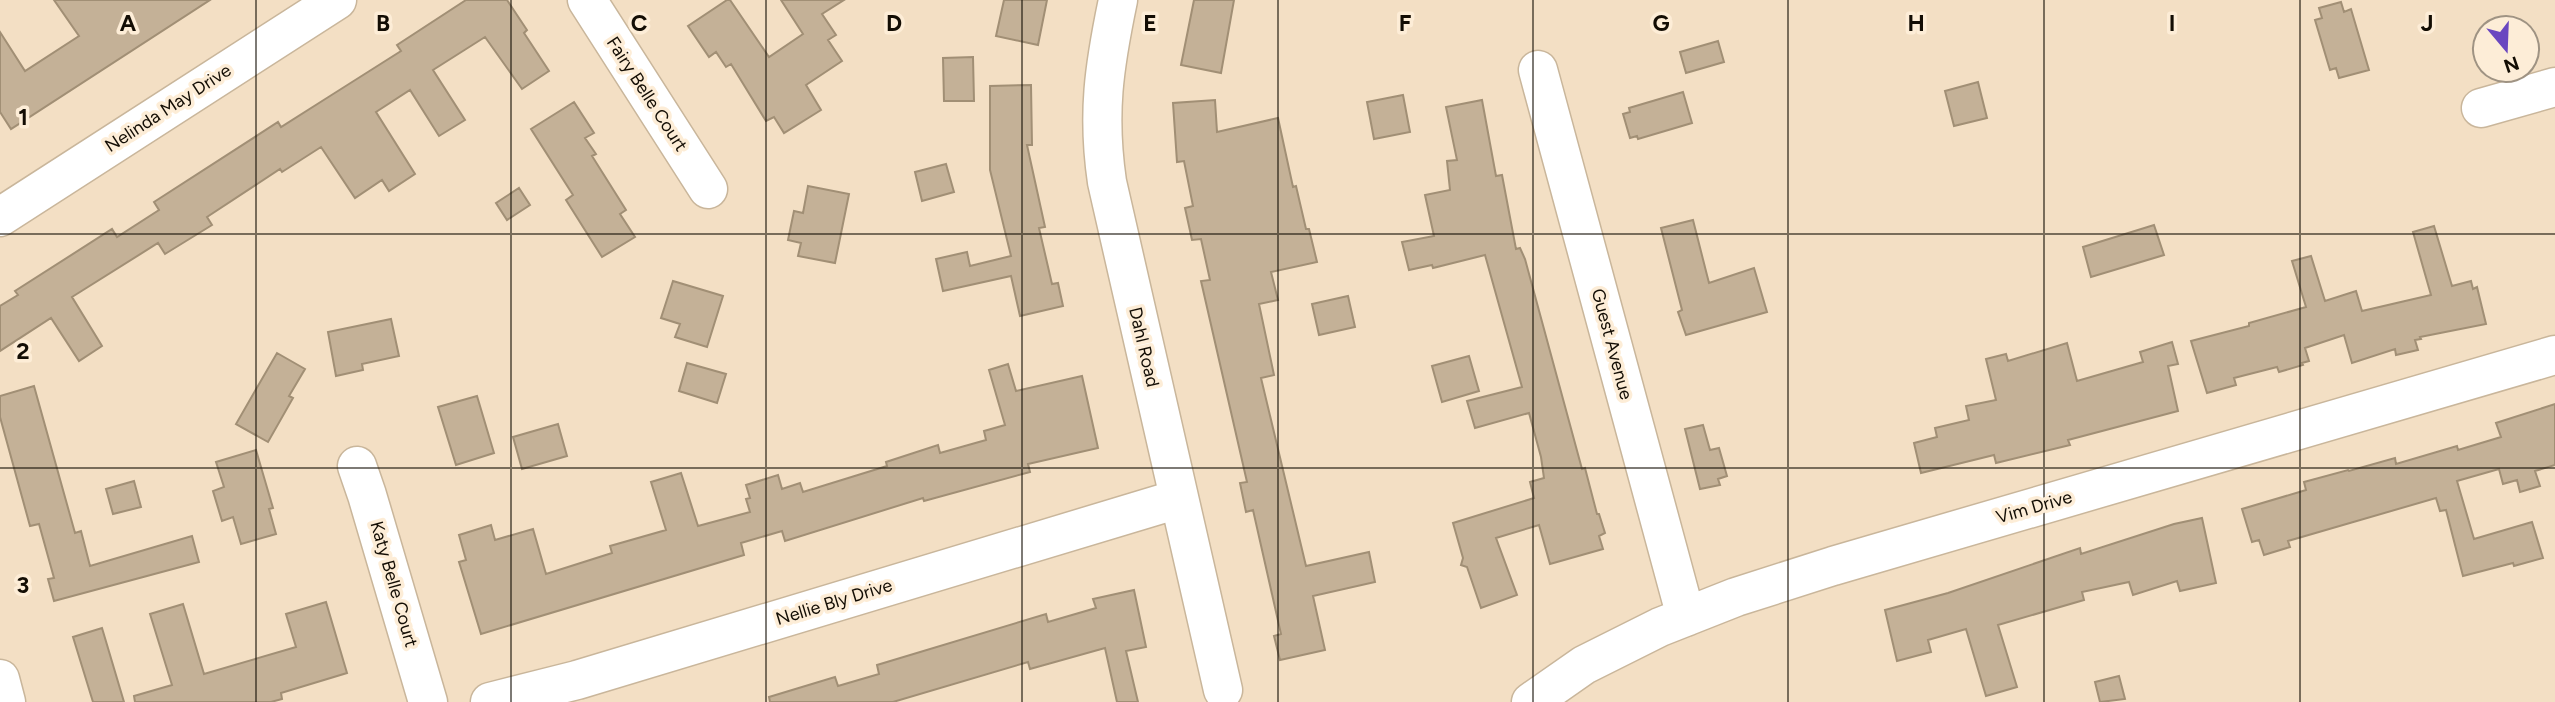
<svg xmlns="http://www.w3.org/2000/svg" width="2555" height="702" font-family="Figtree,sans-serif">
	<style>
		.building { fill: #c4b197; stroke: #a18f75; stroke-width: 2 }
		.lines { fill: none; stroke-linecap: round; stroke-linejoin: round }
		.minor-casing { stroke: #c9b69b; stroke-width: 41 }
		.minor { stroke: #fff; stroke-width: 38 }
		.grid { fill: none; stroke: #130d04; stroke-width: 2; stroke-opacity: 0.55 }
		.labels { text-anchor: middle; dominant-baseline: central; stroke-width: 7; stroke-linejoin: round; paint-order: stroke }
		.street-label { font-size: 18px; fill: #130d04; stroke: #fdedd7 }
		.grid-label { font-size: 23px; text-anchor: middle; font-weight: bold; fill: #130d04; stroke: #fdedd7; stroke-width: 7; stroke-linejoin: round; paint-order: stroke }
	</style>
	<rect width="100%" height="100%" fill="#f3dfc4"/>
	<path class="building" d="M 54,0 L 210,0 L 11,129 L 0,112 L 0,32 L 25,71 L 79,36 Z
		M 466,0 L 507,0 L 527,30 L 524,33 L 549,71 L 522,89 L 485,37 L 433,70 L 465,120 L 439,136 L 410,90 L 376,112 L 415,174 L 389,191 L 382,180 L 355,198 L 321,147 L 282,172 L 280,169 L 207,217 L 212,225 L 165,254 L 158,243 L 72,297 L 102,346 L 79,361 L 51,318 L 0,351 L 0,306 L 18,295 L 15,291 L 112,229 L 117,237 L 159,210 L 154,202 L 278,122 L 281,127 L 330,96 L 401,51 L 397,45 Z
		M 727,0 L 730,0 L 769,57 L 803,34 L 781,0 L 844,0 L 822,14 L 836,35 L 828,40 L 842,61 L 806,85 L 821,110 L 784,133 L 774,117 L 766,121 L 731,64 L 726,67 L 716,52 L 709,57 L 688,26 Z
		M 1004,0 L 1047,0 L 1038,45 L 996,36 Z
		M 1194,0 L 1234,0 L 1221,73 L 1181,65 Z
		M 2341,2 L 2344,12 L 2351,9 L 2369,70 L 2339,78 L 2336,68 L 2330,70 L 2315,20 L 2322,18 L 2319,8 Z
		M 1718,41 L 1724,62 L 1686,73 L 1680,52 Z
		M 973,57 L 974,101 L 944,101 L 943,58 Z
		M 1978,82 L 1987,118 L 1954,126 L 1945,91 Z
		M 1031,85 L 1032,145 L 1027,145 L 1045,227 L 1039,228 L 1052,284 L 1058,283 L 1063,306 L 1020,316 L 1011,276 L 943,291 L 936,259 L 967,252 L 970,266 L 1011,256 L 990,170 L 990,86 Z
		M 1683,92 L 1692,123 L 1638,139 L 1637,136 L 1630,138 L 1623,114 L 1630,112 L 1629,108 Z
		M 1403,95 L 1410,132 L 1374,139 L 1367,102 Z
		M 1215,100 L 1217,132 L 1278,118 L 1293,187 L 1296,186 L 1306,229 L 1309,229 L 1317,262 L 1271,272 L 1278,300 L 1259,304 L 1274,375 L 1261,378 L 1306,566 L 1369,552 L 1375,582 L 1313,596 L 1325,650 L 1280,660 L 1274,636 L 1281,634 L 1253,510 L 1246,512 L 1240,483 L 1247,482 L 1201,281 L 1210,280 L 1201,239 L 1192,240 L 1185,208 L 1193,206 L 1184,161 L 1177,162 L 1173,103 Z
		M 1482,100 L 1496,176 L 1502,175 L 1516,249 L 1520,248 L 1525,259 L 1582,469 L 1585,468 L 1597,514 L 1599,514 L 1605,533 L 1599,536 L 1603,549 L 1550,564 L 1539,525 L 1496,538 L 1517,595 L 1481,608 L 1467,567 L 1461,565 L 1463,558 L 1453,523 L 1534,498 L 1530,482 L 1544,478 L 1541,457 L 1529,413 L 1475,428 L 1467,401 L 1522,387 L 1485,255 L 1433,268 L 1432,265 L 1409,270 L 1402,242 L 1434,236 L 1425,195 L 1450,190 L 1447,161 L 1457,160 L 1446,107 Z
		M 574,102 L 594,133 L 585,138 L 596,154 L 592,156 L 626,210 L 620,214 L 635,237 L 602,257 L 566,200 L 573,195 L 531,129 Z
		M 946,164 L 954,192 L 922,201 L 915,172 Z
		M 808,186 L 849,194 L 835,263 L 798,256 L 801,243 L 788,240 L 794,211 L 803,213 Z
		M 519,188 L 530,205 L 507,220 L 496,203 Z
		M 1693,220 L 1709,283 L 1754,268 L 1767,312 L 1686,335 L 1678,312 L 1682,310 L 1661,228 Z
		M 2154,225 L 2164,255 L 2091,277 L 2083,247 Z
		M 2434,226 L 2452,286 L 2471,281 L 2473,289 L 2477,287 L 2486,324 L 2420,337 L 2421,339 L 2415,340 L 2418,350 L 2396,355 L 2395,349 L 2352,363 L 2344,335 L 2305,348 L 2309,361 L 2302,363 L 2303,365 L 2279,372 L 2277,367 L 2234,378 L 2236,385 L 2207,393 L 2191,341 L 2249,326 L 2249,323 L 2306,307 L 2292,261 L 2311,256 L 2325,301 L 2356,291 L 2362,311 L 2431,295 L 2413,232 Z
		M 673,281 L 723,296 L 707,347 L 675,337 L 680,324 L 661,318 Z
		M 1348,296 L 1355,327 L 1319,335 L 1312,304 Z
		M 391,319 L 399,356 L 362,364 L 363,370 L 336,376 L 328,332 Z
		M 2172,342 L 2178,364 L 2168,366 L 2178,411 L 2068,440 L 2070,445 L 1996,463 L 1994,455 L 1921,473 L 1914,443 L 1937,437 L 1935,428 L 1969,420 L 1966,406 L 1996,400 L 1986,359 L 2006,354 L 2008,361 L 2067,343 L 2077,381 L 2143,362 L 2140,352 Z
		M 277,353 L 305,369 L 289,396 L 293,398 L 268,442 L 236,424 Z
		M 1469,356 L 1479,391 L 1442,402 L 1432,366 Z
		M 687,363 L 726,374 L 717,403 L 679,391 Z
		M 1008,364 L 1016,391 L 1082,376 L 1098,448 L 1028,464 L 1030,472 L 924,501 L 923,498 L 785,541 L 782,531 L 741,543 L 744,555 L 481,634 L 459,562 L 466,560 L 459,535 L 491,525 L 495,540 L 533,529 L 546,574 L 612,553 L 610,546 L 666,530 L 651,482 L 681,473 L 698,526 L 750,512 L 746,499 L 750,498 L 746,485 L 778,475 L 782,489 L 800,483 L 803,492 L 887,466 L 886,462 L 938,445 L 940,453 L 986,440 L 984,431 L 1005,425 L 989,370 Z
		M 34,386 L 75,533 L 81,531 L 90,566 L 192,536 L 199,562 L 54,601 L 48,579 L 54,578 L 39,524 L 30,526 L 0,417 L 0,396 Z
		M 477,396 L 494,453 L 456,465 L 438,407 Z
		M 2555,404 L 2555,465 L 2535,471 L 2540,486 L 2520,492 L 2517,480 L 2503,484 L 2499,469 L 2457,481 L 2474,539 L 2532,522 L 2543,558 L 2514,566 L 2513,563 L 2463,576 L 2446,510 L 2440,511 L 2436,498 L 2288,541 L 2290,547 L 2264,555 L 2259,540 L 2252,542 L 2242,509 L 2306,490 L 2304,482 L 2348,470 L 2349,471 L 2395,458 L 2396,464 L 2457,446 L 2458,450 L 2501,437 L 2496,423 Z
		M 558,424 L 567,456 L 522,469 L 513,437 Z
		M 1703,425 L 1710,450 L 1719,448 L 1727,476 L 1718,479 L 1720,485 L 1700,489 L 1685,429 Z
		M 256,450 L 273,508 L 269,509 L 276,534 L 241,544 L 233,517 L 222,521 L 213,491 L 224,487 L 216,462 Z
		M 134,481 L 141,507 L 113,514 L 106,489 Z
		M 2202,518 L 2216,583 L 2180,591 L 2177,581 L 2133,595 L 2129,582 L 2082,592 L 2084,600 L 1998,625 L 2017,687 L 1986,696 L 1966,629 L 1928,640 L 1931,652 L 1897,661 L 1885,610 L 1948,593 L 2080,548 L 2081,554 L 2174,524 Z
		M 1134,590 L 1146,647 L 1126,651 L 1138,702 L 1117,702 L 1105,648 L 1030,669 L 1028,662 L 893,702 L 770,702 L 769,697 L 835,677 L 838,686 L 879,674 L 877,665 L 1046,614 L 1048,622 L 1096,608 L 1093,599 Z
		M 326,602 L 347,673 L 281,693 L 282,699 L 271,702 L 135,702 L 134,696 L 172,685 L 150,614 L 183,604 L 204,674 L 296,647 L 286,614 Z
		M 102,628 L 124,702 L 93,702 L 73,637 Z
		M 2119,676 L 2125,699 L 2100,702 L 2095,682 Z"/>
	<g class="lines">
		<defs>
			<path id="minor" d="M 587,0 L 708,189
				M 1118,0 C 1104,67 1097,114 1107,182 L 1223,690
				M 1538,70 L 1686,617
				M 2481,108 L 2555,87
				M 0,217 L 337,0
				M 357,466 L 367,495 L 428,702
				M 0,679 L 6,702
				M 490,702 L 577,680 L 1178,499
				M 1531,702 L 1584,665 L 1660,627 L 1736,597 L 1833,566 L 2555,355"/>
		</defs>
		<use href="#minor" class="minor-casing"/>
		<use href="#minor" class="minor"/>
	</g>
	<path class="grid" d="M 256,0 L 256,702M 511,0 L 511,702M 766,0 L 766,702M 1022,0 L 1022,702M 1278,0 L 1278,702M 1533,0 L 1533,702M 1788,0 L 1788,702M 2044,0 L 2044,702M 2300,0 L 2300,702M 0,234 L 2555,234M 0,468 L 2555,468"/>
	<g class="labels">
		<g class="street-label">
			<text transform="translate(647 94) rotate(57)">Fairy Belle Court</text>
			<text transform="translate(168 108) rotate(-33)">Nelinda May Drive</text>
			<text transform="translate(1612 344) rotate(75)">Guest Avenue</text>
			<text transform="translate(1144 347) rotate(77)">Dahl Road</text>
			<text transform="translate(2034 507) rotate(-16)">Vim Drive</text>
			<text transform="translate(394 584) rotate(74)">Katy Belle Court</text>
			<text transform="translate(834 602) rotate(-17)">Nellie Bly Drive</text>
		</g>
	</g>
	<g class="grid-label">
		<text x="128" y="31">A</text>
		<text x="383" y="31">B</text>
		<text x="639" y="31">C</text>
		<text x="894" y="31">D</text>
		<text x="1150" y="31">E</text>
		<text x="1405" y="31">F</text>
		<text x="1661" y="31">G</text>
		<text x="1916" y="31">H</text>
		<text x="2172" y="31">I</text>
		<text x="2427" y="31">J</text>
		<text x="23" y="125">1</text>
		<text x="23" y="359">2</text>
		<text x="23" y="593">3</text>
	</g>
	<g transform="translate(2506 49) rotate(161)"><circle r="33" fill="#fdedd7" stroke="#9f9383" stroke-width="2"/>
	<path d="M0-5L12 26L0 18L-12 26Z" fill="#6a47c0"/>
	<text y="-10" font-size="19" font-weight="bold" text-anchor="middle" fill="#130d04">N</text>
	</g>
</svg>
